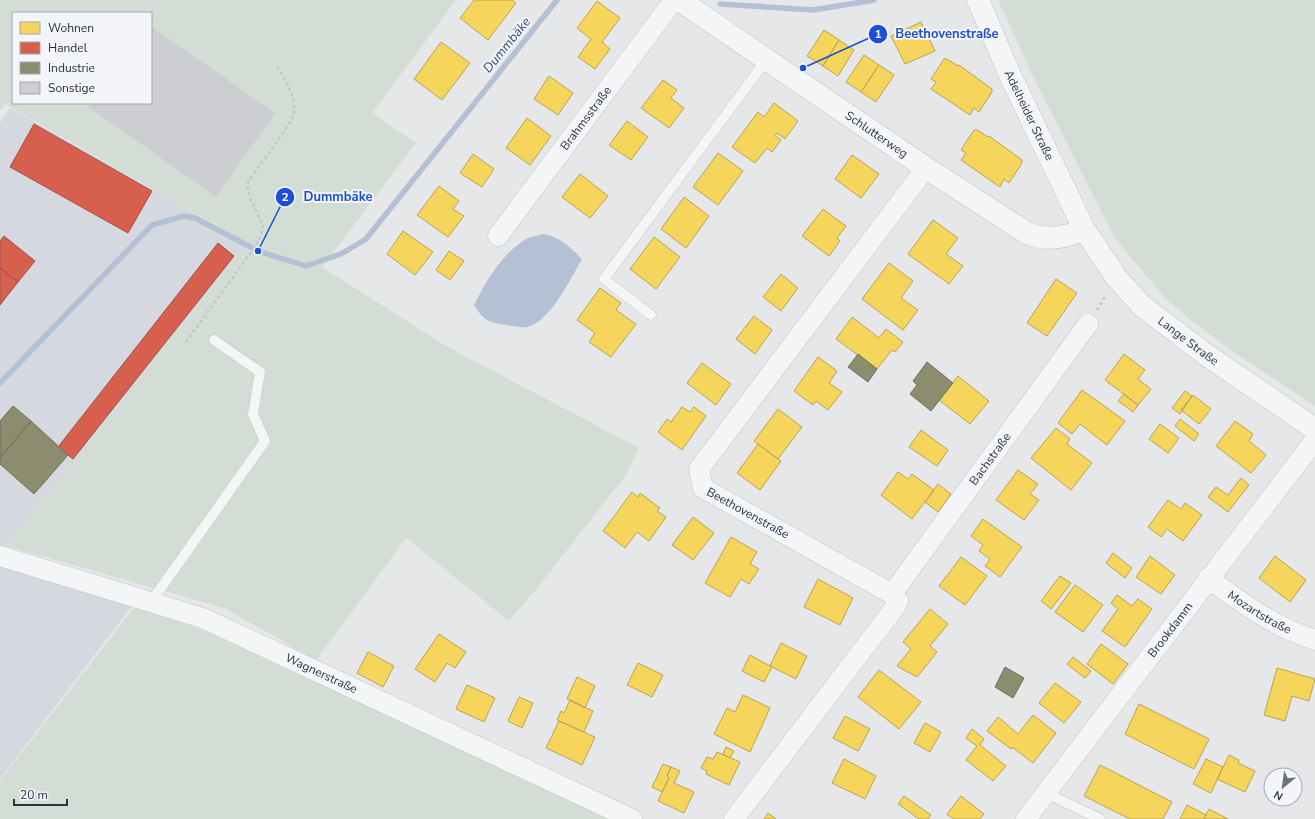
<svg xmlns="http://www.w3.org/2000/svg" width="1315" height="819" font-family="'Nunito Sans',sans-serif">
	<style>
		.built { fill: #d5d8de }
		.green { fill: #d4ddd5; fill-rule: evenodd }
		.water { fill: #b4c0d4 }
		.homes { fill: #f6d55c; stroke: #b9a455 }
		.shops { fill: #d6604d; stroke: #a3524a }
		.industry { fill: #8c8c6e; stroke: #6f7161 }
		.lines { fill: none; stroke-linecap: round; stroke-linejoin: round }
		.stream { stroke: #b4c0d4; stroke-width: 5.5 }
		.building { fill: #ccced1 }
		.service-casing { stroke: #c2c4c7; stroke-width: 11 }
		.minor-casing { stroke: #c2c4c7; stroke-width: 21 }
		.tertiary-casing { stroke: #c2c4c7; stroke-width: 23 }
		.path { stroke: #c4c5c9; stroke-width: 2.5; stroke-dasharray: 3 3; stroke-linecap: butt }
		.service { stroke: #f4f5f6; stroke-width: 10 }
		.minor { stroke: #f4f5f6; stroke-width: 20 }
		.tertiary { stroke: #f4f5f6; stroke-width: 22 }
		.labels { text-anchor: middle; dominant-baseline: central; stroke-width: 4; stroke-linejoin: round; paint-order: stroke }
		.street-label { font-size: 12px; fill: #2b3144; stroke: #f3f5f8 }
		.water-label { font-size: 13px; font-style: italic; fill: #354b78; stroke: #f3f5f8 }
		.leader { fill: none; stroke: #1d4ed8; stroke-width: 1.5 }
		.callout-dot { fill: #1d4ed8; stroke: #f3f5f8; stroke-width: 1.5 }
		.mark-label { font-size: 12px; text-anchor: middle; font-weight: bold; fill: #fff }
		.callout-label { font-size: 13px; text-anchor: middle; font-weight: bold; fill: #1d4ed8; stroke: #f3f5f8; stroke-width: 4; stroke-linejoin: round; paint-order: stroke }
	</style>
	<rect width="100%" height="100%" fill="#e5e7e9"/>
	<path class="built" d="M 10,108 L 247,243 L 0,554 L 0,123 Z
		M 0,565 L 132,606 L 0,779 Z"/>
	<path class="green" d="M 0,0 L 456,0 L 372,113 L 416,143 L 322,267 L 446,346 L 639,448 L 626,475 L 538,587 L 509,621 L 406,538 L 315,662 L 283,641 L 224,608 L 6,546 L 247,243 L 5,104 L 0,111 ZM 13,13 L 151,13 L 151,26 L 216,197 L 88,107 L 90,103 L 13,103 Z
		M 998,0 L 1315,0 L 1315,406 L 1232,351 L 1187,317 L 1164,297 L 1114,237 L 1030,70 Z
		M 135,606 L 205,631 L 612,819 L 0,819 L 0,781 Z"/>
	<path class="water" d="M 543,234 C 560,237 570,247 582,259 C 571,278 550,322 527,327 C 521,328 512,326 506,325 C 488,322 484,321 474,305 C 486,281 500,257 523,241 C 528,237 537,236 543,234 Z"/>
	<path class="homes" d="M 474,0 L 512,0 L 516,3 L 488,40 L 460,18 Z
		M 597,1 L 620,18 L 602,42 L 610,49 L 595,69 L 578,57 L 591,39 L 577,28 Z
		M 921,22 L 935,51 L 905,64 L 891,36 Z
		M 824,30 L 839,40 L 823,66 L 807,56 Z
		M 839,40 L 854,50 L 838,76 L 823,66 Z
		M 441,42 L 470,63 L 442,100 L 414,79 Z
		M 864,55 L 879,65 L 861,92 L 846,82 Z
		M 944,59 L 947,59 L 958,66 L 959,65 L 992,89 L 992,92 L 979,112 L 974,108 L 970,115 L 931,89 L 936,82 L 931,79 Z
		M 879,65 L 894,75 L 876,102 L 861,92 Z
		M 549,76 L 573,93 L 558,115 L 534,99 Z
		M 663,80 L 677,90 L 671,98 L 684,108 L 669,128 L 641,108 Z
		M 774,103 L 798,121 L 785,139 L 777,133 L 775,136 L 781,140 L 772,152 L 767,148 L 755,163 L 732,147 L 758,112 L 764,117 Z
		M 527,118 L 551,136 L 530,165 L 506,148 Z
		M 627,121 L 648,137 L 631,160 L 609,145 Z
		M 974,130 L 977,130 L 988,137 L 989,136 L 1022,160 L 1022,163 L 1009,183 L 1004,179 L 1000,187 L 961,160 L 966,153 L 961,150 Z
		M 718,153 L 743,171 L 718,205 L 693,187 Z
		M 473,154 L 494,169 L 482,187 L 460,173 Z
		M 852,155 L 879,174 L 861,198 L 835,179 Z
		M 580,174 L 608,196 L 590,218 L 562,197 Z
		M 439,186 L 459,201 L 453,209 L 464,216 L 448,237 L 417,215 Z
		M 684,197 L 709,216 L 686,248 L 661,229 Z
		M 823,209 L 846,226 L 837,238 L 840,241 L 829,256 L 802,236 Z
		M 933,220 L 958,238 L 946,254 L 963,266 L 949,284 L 908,254 Z
		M 403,231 L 433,252 L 415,275 L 387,254 Z
		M 654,237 L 680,257 L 656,289 L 630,269 Z
		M 449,251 L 464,261 L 450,280 L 436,270 Z
		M 889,263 L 913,281 L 901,298 L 918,310 L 903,330 L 862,299 Z
		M 781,274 L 798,288 L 781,311 L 763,297 Z
		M 1056,279 L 1077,293 L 1047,336 L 1027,323 Z
		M 600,288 L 621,303 L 616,310 L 636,324 L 611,357 L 589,342 L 595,333 L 577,320 Z
		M 754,316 L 772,330 L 755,354 L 736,339 Z
		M 852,317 L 879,338 L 886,329 L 903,342 L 895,352 L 892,350 L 877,369 L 836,339 Z
		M 1124,354 L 1145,370 L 1138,379 L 1151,389 L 1138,405 L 1105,380 Z
		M 818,357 L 837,371 L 829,383 L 842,392 L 828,410 L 816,401 L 813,405 L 794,391 Z
		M 702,363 L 731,384 L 716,405 L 687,383 Z
		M 958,376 L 989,401 L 970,424 L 939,400 Z
		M 1082,390 L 1125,421 L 1107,445 L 1080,424 L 1072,434 L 1058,423 Z
		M 1185,391 L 1192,396 L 1180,414 L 1172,408 Z
		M 1124,394 L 1138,405 L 1133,412 L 1118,401 Z
		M 1193,395 L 1211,409 L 1199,424 L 1181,410 Z
		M 682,407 L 690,412 L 694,407 L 706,416 L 682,450 L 658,432 L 667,419 L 671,422 Z
		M 778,409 L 802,427 L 778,459 L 754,441 Z
		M 1180,419 L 1199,434 L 1194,441 L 1175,426 Z
		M 1235,421 L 1253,434 L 1249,441 L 1266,455 L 1251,473 L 1216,446 Z
		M 1160,424 L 1179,438 L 1168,453 L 1149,439 Z
		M 1056,428 L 1070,439 L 1067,444 L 1092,463 L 1071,490 L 1031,458 Z
		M 921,430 L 948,450 L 937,466 L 909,447 Z
		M 758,444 L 781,461 L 760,490 L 737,473 Z
		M 1018,470 L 1038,484 L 1030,494 L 1039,500 L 1024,520 L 996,500 Z
		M 898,472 L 908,479 L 912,474 L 934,490 L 912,519 L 881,495 Z
		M 1241,478 L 1249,485 L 1228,512 L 1208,497 L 1216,487 L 1228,495 Z
		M 938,484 L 951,494 L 938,512 L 925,502 Z
		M 632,492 L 638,497 L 640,493 L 660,508 L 657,511 L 666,517 L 649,541 L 637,532 L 625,548 L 603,531 Z
		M 1168,500 L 1181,509 L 1185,503 L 1202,515 L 1183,541 L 1167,529 L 1161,537 L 1148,527 Z
		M 693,517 L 714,533 L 693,560 L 672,545 Z
		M 983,519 L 1022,547 L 1000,577 L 985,566 L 990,559 L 979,551 L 983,545 L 971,536 Z
		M 731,537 L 757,552 L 750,564 L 759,569 L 749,584 L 741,579 L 730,597 L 705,583 Z
		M 1113,553 L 1132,568 L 1125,578 L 1106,563 Z
		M 1150,556 L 1175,575 L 1161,594 L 1136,577 Z
		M 1275,556 L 1306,580 L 1290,602 L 1259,578 Z
		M 961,557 L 987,576 L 965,605 L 939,586 Z
		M 1060,576 L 1071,583 L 1051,609 L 1041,601 Z
		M 818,579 L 853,598 L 840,625 L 804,607 Z
		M 1075,585 L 1103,605 L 1083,632 L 1055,612 Z
		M 1117,595 L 1132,606 L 1138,599 L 1152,609 L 1125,647 L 1102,631 L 1118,609 L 1111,603 Z
		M 930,609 L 948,624 L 930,646 L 937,652 L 917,677 L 897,666 L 911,649 L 903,642 Z
		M 439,634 L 466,652 L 455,668 L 447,663 L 435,682 L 415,669 Z
		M 781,643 L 807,656 L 796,679 L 770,666 Z
		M 1101,644 L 1128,664 L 1113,684 L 1087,664 Z
		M 368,652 L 394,666 L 383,687 L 357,673 Z
		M 750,655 L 772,667 L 764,682 L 742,671 Z
		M 1073,657 L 1091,671 L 1085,678 L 1067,664 Z
		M 638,663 L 663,675 L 652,697 L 627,685 Z
		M 1277,668 L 1315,679 L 1309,701 L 1292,696 L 1285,721 L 1264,715 Z
		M 879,670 L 921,702 L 899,729 L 858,697 Z
		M 577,677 L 595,686 L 585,708 L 567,699 Z
		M 1055,683 L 1081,702 L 1064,723 L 1039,703 Z
		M 467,685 L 495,698 L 484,722 L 456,709 Z
		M 743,695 L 770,708 L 750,752 L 714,734 L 727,708 L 735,712 Z
		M 519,697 L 533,703 L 522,728 L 508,721 Z
		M 570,700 L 593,711 L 584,732 L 557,720 L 561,711 L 564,713 Z
		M 1139,704 L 1209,739 L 1194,769 L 1125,734 Z
		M 1033,715 L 1056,733 L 1033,763 L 1012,747 L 1011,749 L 987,731 L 998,717 L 1018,734 Z
		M 845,716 L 870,729 L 858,751 L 833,738 Z
		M 559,721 L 595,737 L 582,765 L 546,748 Z
		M 925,723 L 941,732 L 930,752 L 914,743 Z
		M 972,729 L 984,739 L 980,745 L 1006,766 L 993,781 L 966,760 L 977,746 L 966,738 Z
		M 726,747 L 734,751 L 730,758 L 723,754 Z
		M 717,752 L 740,762 L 729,785 L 706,774 L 707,771 L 701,768 L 707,757 L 713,759 Z
		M 1229,755 L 1239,760 L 1238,763 L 1255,771 L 1245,792 L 1217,779 Z
		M 844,759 L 876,776 L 865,799 L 832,783 Z
		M 1206,759 L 1223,767 L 1211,793 L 1193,784 Z
		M 663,764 L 671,767 L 667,776 L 669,778 L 662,792 L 652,787 Z
		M 1100,765 L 1172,802 L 1163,819 L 1130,819 L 1084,796 Z
		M 671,767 L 680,771 L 674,783 L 694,792 L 684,813 L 658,801 L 669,778 L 667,776 Z
		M 904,796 L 931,815 L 928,819 L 919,819 L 898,804 Z
		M 961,796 L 984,814 L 980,819 L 953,819 L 947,814 Z
		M 1187,805 L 1206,815 L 1204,819 L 1180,819 Z
		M 1209,809 L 1228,819 L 1204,819 Z
		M 768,813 L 776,819 L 764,819 Z"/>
	<path class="shops" d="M 34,124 L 152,191 L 128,233 L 10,167 Z
		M 4,236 L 35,261 L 18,282 L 0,268 L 0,241 Z
		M 218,243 L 234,256 L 73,459 L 58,447 Z
		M 0,268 L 18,282 L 0,305 Z"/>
	<path class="industry" d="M 858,354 L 877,369 L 868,382 L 848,367 Z
		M 927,362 L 953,383 L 931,411 L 910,394 L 917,385 L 913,381 Z
		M 13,406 L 31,421 L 0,458 L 0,421 Z
		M 31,421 L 68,455 L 34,494 L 0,464 L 0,458 Z
		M 1005,667 L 1024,678 L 1013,698 L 995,687 Z"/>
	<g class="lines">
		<path class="stream" d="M 720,4 L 813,10 L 874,0
			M 0,383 L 152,225 L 184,216 L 195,218 L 258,251 L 306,266 L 341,254 L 366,239 L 557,0"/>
	</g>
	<path class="building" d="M 151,26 L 275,113 L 216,197 L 88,107 L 90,103 L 151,103 Z"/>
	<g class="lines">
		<defs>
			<path id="service" d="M 651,315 L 604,279 L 767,59
				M 151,602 L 265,441 L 253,414 L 260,372 L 214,340
				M 1046,793 L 1100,819"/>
			<g id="minor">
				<path id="s1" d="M 498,236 L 674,0"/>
				<path id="s2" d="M 0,556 L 203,618 L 632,819"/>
				<path id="s3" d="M 1208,578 C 1243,604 1273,626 1315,640"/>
				<path id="s4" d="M 892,594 L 1088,324"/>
				<path d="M 734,819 L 896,606 L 898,601 L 892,594 L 703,488 L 699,469 L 926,168"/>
				<path id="s5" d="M 1026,819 L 1315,440"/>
			</g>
			<g id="tertiary">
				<path id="s6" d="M 679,0 L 926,168 L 1027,233 C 1046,241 1066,238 1084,229"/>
				<path id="s7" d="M 978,0 L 1009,73 L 1084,229 L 1116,277 L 1142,306 L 1205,354 L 1315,429"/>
			</g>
		</defs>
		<use href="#service" class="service-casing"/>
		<use href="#minor" class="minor-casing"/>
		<use href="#tertiary" class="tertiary-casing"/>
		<path class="path" d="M 1097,310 L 1106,295
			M 186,342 L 259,241 L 263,226 L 250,198 L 247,184 C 254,172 293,122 294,114 C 296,97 286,79 276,66"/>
		<use href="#service" class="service"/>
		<use href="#minor" class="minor"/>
		<use href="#tertiary" class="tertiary"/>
	</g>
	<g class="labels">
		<g class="street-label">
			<text stroke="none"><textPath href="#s7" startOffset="126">Adelheider Straße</textPath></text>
			<text stroke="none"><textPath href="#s1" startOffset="147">Brahmsstraße</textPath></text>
			<text stroke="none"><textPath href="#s6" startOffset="239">Schlutterweg</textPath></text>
			<text stroke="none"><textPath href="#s7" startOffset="407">Lange Straße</textPath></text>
			<text stroke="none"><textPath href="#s4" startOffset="167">Bachstraße</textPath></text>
			<text transform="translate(748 513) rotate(29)">Beethovenstraße</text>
			<text stroke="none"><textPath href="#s3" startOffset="62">Mozartstraße</textPath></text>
			<text stroke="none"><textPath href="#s5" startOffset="238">Brookdamm</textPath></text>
			<text stroke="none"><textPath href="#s2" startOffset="343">Wagnerstraße</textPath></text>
		</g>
		<g class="water-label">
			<text transform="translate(507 45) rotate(-51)">Dummbäke</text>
		</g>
	</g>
	<path class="leader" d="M803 68L878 34M258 251L285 197"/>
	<g class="callout-dot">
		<circle cx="803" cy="68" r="4"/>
		<circle cx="258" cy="251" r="4"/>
		<circle cx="878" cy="34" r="10"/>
		<circle cx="285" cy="197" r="10"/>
	</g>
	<g class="mark-label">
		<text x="878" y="38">1</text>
		<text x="285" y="201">2</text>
	</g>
	<g class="callout-label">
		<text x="947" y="38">Beethovenstraße</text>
		<text x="338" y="201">Dummbäke</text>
	</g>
	<rect x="12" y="12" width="140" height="92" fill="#f3f5f8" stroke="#a3a7b0"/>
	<rect x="20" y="22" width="20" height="12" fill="#f6d55c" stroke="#a3a7b0"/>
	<text x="48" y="32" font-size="12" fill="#2b3144">Wohnen</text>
	<rect x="20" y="42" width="20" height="12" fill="#d6604d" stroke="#a3a7b0"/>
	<text x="48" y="52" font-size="12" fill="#2b3144">Handel</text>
	<rect x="20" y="62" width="20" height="12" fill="#8c8c6e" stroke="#a3a7b0"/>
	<text x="48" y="72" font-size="12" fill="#2b3144">Industrie</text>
	<rect x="20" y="82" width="20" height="12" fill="#ccced1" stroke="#a3a7b0"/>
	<text x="48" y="92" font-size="12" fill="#2b3144">Sonstige</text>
	<g transform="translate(1283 787) rotate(209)"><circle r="19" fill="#f3f5f8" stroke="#a3a7b0"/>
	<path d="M0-3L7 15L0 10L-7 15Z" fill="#6c717e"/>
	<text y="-6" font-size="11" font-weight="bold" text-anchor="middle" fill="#2b3144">N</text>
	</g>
	<path d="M14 799v6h53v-6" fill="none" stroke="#2b3144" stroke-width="2"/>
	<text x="20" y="799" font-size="12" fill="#2b3144" stroke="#f3f5f8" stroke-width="3" paint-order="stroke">20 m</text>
</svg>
